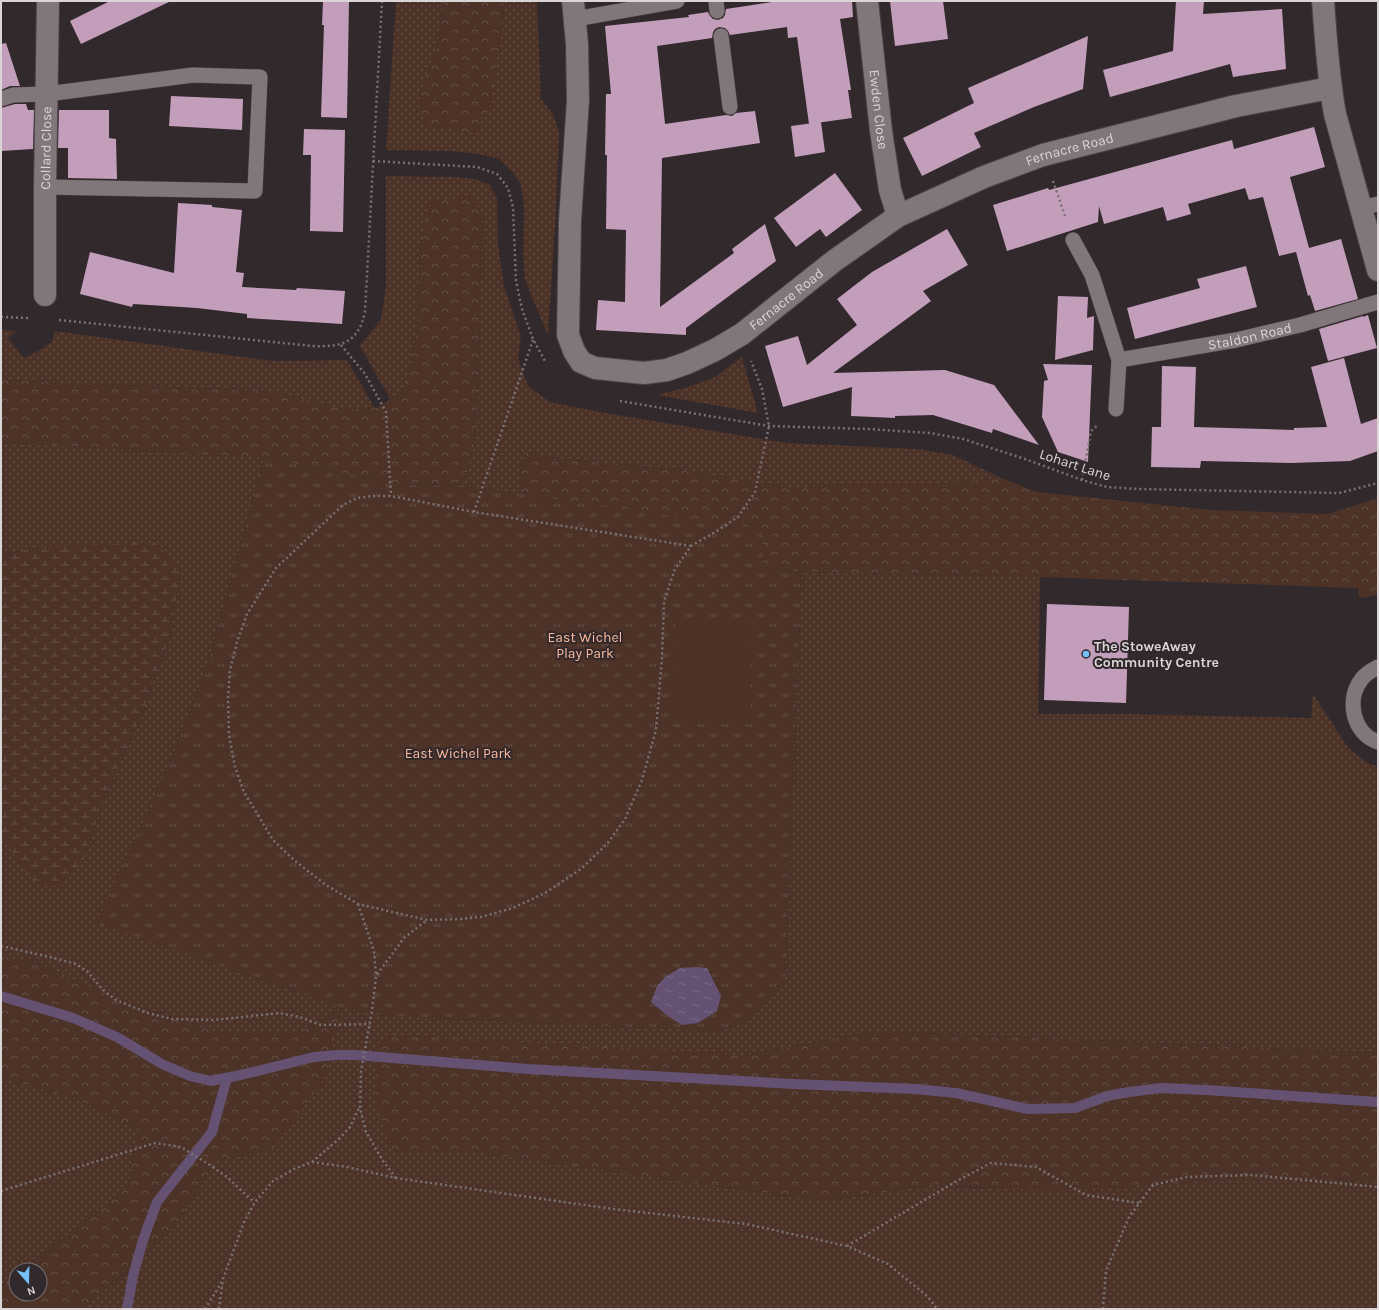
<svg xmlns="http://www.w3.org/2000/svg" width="1379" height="1310" font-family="Karla,sans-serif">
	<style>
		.grass { fill: url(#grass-dots) }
		.forest { fill: url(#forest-crowns) }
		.wetland { fill: url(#wetland-marsh) }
		.park { fill: url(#park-tufts) }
		.garden { fill: #4c3227 }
		.water { fill: url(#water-ripples) }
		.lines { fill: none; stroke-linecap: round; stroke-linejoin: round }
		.stream { stroke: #655273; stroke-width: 10 }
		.building { fill: #c39ebb }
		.service-casing { stroke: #4c4447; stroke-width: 16 }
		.minor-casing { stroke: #4c4447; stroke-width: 24 }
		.path { stroke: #797274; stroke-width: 2.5; stroke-dasharray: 2 3; stroke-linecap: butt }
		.service { stroke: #817679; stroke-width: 15 }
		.minor { stroke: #817679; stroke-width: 22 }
		.poi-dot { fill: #75c0f6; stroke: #32292c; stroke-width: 1.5 }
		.labels { text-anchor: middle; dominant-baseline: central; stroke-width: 4; stroke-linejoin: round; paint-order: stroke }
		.street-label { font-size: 14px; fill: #dbd5d7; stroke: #32292c }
		.park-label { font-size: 14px; fill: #fbb79b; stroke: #32292c }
		.poi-label { font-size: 14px; font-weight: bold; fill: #dbd5d7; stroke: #32292c; text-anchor: start }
	</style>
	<defs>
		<pattern id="grass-dots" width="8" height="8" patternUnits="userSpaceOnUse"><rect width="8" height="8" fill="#4c3227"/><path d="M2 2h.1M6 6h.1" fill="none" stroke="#654f46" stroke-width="1.8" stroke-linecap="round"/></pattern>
		<pattern id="forest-crowns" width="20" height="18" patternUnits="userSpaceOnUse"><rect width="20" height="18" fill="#4c3227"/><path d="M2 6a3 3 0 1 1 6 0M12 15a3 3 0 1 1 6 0" fill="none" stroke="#654f46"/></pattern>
		<pattern id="wetland-marsh" width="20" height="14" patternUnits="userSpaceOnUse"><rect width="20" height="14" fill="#4c3227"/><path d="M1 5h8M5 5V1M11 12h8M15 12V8" fill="none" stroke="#654f46"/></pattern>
		<pattern id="park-tufts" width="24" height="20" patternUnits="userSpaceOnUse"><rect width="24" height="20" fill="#4c3227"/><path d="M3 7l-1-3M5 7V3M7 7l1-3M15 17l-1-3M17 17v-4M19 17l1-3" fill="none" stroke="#654f46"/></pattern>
		<pattern id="water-ripples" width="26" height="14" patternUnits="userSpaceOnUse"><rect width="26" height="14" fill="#655273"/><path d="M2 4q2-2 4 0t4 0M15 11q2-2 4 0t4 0" fill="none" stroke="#7a6a86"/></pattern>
	</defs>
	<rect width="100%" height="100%" fill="#32292c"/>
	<path class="grass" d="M 396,1 L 444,1 L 437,47 L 419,97 L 502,29 L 504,1 L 537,1 L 541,99 L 553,114 L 559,132 L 556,211 L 548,335 L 533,300 L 525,279 L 523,254 L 524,206 L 521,185 L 513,173 L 499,159 L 478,154 L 452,151 L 386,150 Z
		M 386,176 L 455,177 L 475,179 L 489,184 L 497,197 L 498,245 L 504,286 L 521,336 L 518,358 L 528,386 L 550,402 L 605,413 L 787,443 L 917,449 L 953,455 L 1001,478 L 937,484 L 847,484 L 791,488 L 682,470 L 562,459 L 524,452 L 520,476 L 520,494 L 468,486 L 455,486 L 466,476 L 477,429 L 483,214 L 424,221 L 420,255 L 417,328 L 406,390 L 390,399 L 360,346 L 381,319 L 386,287 Z
		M 1,330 L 17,331 L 8,338 L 24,358 L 38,351 L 52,342 L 55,331 L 273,361 L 347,360 L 374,407 L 377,408 L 343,409 L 271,391 L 1,380 Z
		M 742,357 L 758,413 L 657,395 L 688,387 L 715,377 Z
		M 1,442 L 264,458 L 207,666 L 170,762 L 97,923 L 342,1008 L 385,1016 L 719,1031 L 745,1022 L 785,982 L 802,572 L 1040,577 L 1038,714 L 1131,714 L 1311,718 L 1313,694 L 1349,749 L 1368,763 L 1378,767 L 1378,1053 L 877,1031 L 745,1055 L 393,1152 L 481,1153 L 824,1201 L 932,1185 L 983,1188 L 1307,1176 L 1378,1183 L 1378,1309 L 83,1309 L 118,1279 L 173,1230 L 217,1160 L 272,1150 L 342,1008 L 296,1033 L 219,1033 L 118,1000 L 36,962 L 1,957 L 1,832 L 4,839 L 83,863 L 104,799 L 142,715 L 171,634 L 181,571 L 39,547 L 1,555 Z
		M 1,1078 L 74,1098 L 137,1128 L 129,1187 L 21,1270 L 16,1270 L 16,1274 L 1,1286 Z"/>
	<path class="forest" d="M 444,1 L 504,1 L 502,29 L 490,108 L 475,133 L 424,125 L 419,97 L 437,47 Z
		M 471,197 L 483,214 L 477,429 L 466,476 L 455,486 L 403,485 L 264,458 L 1,442 L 1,380 L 271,391 L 343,409 L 377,408 L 406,389 L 417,328 L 420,255 L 424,221 L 432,200 Z
		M 524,452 L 562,459 L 682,470 L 791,488 L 847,484 L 937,484 L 1001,478 L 1037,492 L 1211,510 L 1328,514 L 1378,498 L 1378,595 L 1359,598 L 1358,588 L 1040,577 L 802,572 L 763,567 L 763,530 L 520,494 L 520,476 Z
		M 1,957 L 36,962 L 118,1000 L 219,1033 L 296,1033 L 342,1008 L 325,1078 L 272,1150 L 217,1160 L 173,1230 L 118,1279 L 83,1309 L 1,1309 L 1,1286 L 16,1274 L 16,1294 L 40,1294 L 40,1270 L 21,1270 L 129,1187 L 137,1128 L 74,1098 L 1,1078 Z
		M 877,1031 L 1378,1053 L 1378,1183 L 1307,1176 L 1056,1191 L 932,1185 L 824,1201 L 481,1153 L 393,1152 L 374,1096 L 378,1046 L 392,1035 L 745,1055 Z"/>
	<path class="wetland" d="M 155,542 L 181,571 L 171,634 L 142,715 L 104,799 L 83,863 L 59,887 L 33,881 L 4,839 L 1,832 L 1,555 L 39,547 Z"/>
	<path class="park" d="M 264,458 L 403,485 L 467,486 L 763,529 L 763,567 L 802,572 L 785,982 L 745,1022 L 719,1031 L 385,1016 L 342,1008 L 96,923 L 170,762 L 207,666 Z"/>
	<path class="garden" d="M 675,622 L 752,624 L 750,724 L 673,723 Z"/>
	<path class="water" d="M 696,967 L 707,968 L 721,996 L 717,1011 L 698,1023 L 682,1025 L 669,1017 L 651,1002 L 657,986 L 665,977 L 680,968 Z"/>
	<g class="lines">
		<path class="stream" d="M 1,996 L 73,1018 L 117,1037 L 162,1064 L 190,1076 L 211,1081 L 245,1074 L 314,1057 L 337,1055 L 356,1055 L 528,1069 L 794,1084 L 916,1089 L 956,1093 L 1028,1109 L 1075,1108 L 1107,1096 L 1129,1092 L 1161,1088 L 1206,1090 L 1378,1102
			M 127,1309 L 133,1276 L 143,1240 L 157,1202 L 212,1132 L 227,1078"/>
	</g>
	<path class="building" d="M 110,1 L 171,1 L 81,44 L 70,21 Z
		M 323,1 L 349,1 L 347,118 L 321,117 L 324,25 L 322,25 Z
		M 779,1 L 852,1 L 853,17 L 840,19 L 851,90 L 848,90 L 852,118 L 809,124 L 797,37 L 788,38 L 787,27 L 730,35 L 728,31 L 725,28 L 719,27 L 715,29 L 713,32 L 712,38 L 657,46 L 665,124 L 726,115 L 732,116 L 736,113 L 755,111 L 760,143 L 662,158 L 660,307 L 734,253 L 732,249 L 765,224 L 776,261 L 686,328 L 686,335 L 596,330 L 598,300 L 625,302 L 626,230 L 606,229 L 607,155 L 605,155 L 606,94 L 611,94 L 605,26 L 689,17 L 688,15 L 708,12 L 710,16 L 713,19 L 718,20 L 723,18 L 725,15 L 726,9 Z
		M 890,1 L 943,1 L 948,39 L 895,46 Z
		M 1176,1 L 1204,1 L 1203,14 L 1282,9 L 1286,69 L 1233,77 L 1230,64 L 1110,97 L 1103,70 L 1173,51 Z
		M 1088,36 L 1083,89 L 1034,107 L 974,133 L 981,147 L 922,176 L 903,138 L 974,103 L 968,88 Z
		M 6,43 L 20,86 L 10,86 L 1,90 L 1,44 Z
		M 171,96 L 243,99 L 242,130 L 169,126 Z
		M 15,104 L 26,104 L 28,110 L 34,110 L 33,149 L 1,151 L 1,108 Z
		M 59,110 L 109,110 L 109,138 L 116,139 L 117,179 L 68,178 L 68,148 L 58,148 Z
		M 821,122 L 825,152 L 795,157 L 791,126 Z
		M 1314,127 L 1325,167 L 1290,177 L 1309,248 L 1341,239 L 1358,299 L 1315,311 L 1310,295 L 1308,296 L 1296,252 L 1300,251 L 1279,256 L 1263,197 L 1249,200 L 1245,188 L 1188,204 L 1191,214 L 1167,221 L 1163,207 L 1104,224 L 1099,206 L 1098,222 L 1007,251 L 993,205 L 1048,188 L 1049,190 L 1232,140 L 1234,149 Z
		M 304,129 L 345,130 L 343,232 L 310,231 L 311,155 L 303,155 Z
		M 835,173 L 862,210 L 826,237 L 820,229 L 796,247 L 774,218 Z
		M 178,203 L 212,205 L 212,207 L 242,210 L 236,272 L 244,273 L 242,287 L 296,290 L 297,288 L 345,291 L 342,324 L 247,318 L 247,314 L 197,308 L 133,304 L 132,307 L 80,294 L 90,252 L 174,273 Z
		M 947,229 L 968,265 L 923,291 L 931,301 L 833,373 L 945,370 L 994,385 L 1039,445 L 993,429 L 992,433 L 933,415 L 895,416 L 895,418 L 851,416 L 852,387 L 783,407 L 765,346 L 798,336 L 807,365 L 857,325 L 837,299 L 872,272 Z
		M 1246,266 L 1257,307 L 1135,339 L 1127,308 L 1200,288 L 1197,279 Z
		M 1058,296 L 1088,297 L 1087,318 L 1094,316 L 1093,350 L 1055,360 Z
		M 1368,315 L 1377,348 L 1328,361 L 1319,329 L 1363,316 L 1363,317 Z
		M 1344,358 L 1361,424 L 1378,418 L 1378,451 L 1350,461 L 1291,463 L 1201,461 L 1200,468 L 1151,467 L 1152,427 L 1161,427 L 1162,366 L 1196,367 L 1194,427 L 1294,430 L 1294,428 L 1327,427 L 1311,367 Z
		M 1043,364 L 1092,365 L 1088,462 L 1058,452 L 1042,417 L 1044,381 L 1048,380 Z
		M 1047,604 L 1129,607 L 1126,703 L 1044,700 Z"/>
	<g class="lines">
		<defs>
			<g id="service">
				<path d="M 716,1 L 717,11"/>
				<path d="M 575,19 L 677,1"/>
				<path d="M 721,36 L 730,107"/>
				<path d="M 1,99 L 13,95 L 47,94 L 193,75 L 260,77 L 255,191 L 45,187"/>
				<path d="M 1360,208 L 1378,204"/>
				<path id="s1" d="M 1073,240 L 1092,275 L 1119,360 L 1236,340 L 1300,325 L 1378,302"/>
				<path d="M 1116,409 L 1119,360"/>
				<path d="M 1378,667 C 1372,670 1365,674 1361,680 C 1346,700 1353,734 1378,742"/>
			</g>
			<g id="minor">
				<path id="s2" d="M 573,1 L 577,44 L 578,100 L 570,220 L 568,335 L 574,351 L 581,362 L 595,368 L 644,373 L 667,370 L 687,363 L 715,350 L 742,334 L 834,261 L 898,216 L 984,177 L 1043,155 L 1236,106 L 1330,88"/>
				<path id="s3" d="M 867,1 L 881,131 L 890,190 L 898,216"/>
				<path d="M 1323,1 C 1326,39 1328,77 1335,114 L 1378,270"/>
				<path id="s4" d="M 45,295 L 45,187 L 48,1"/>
			</g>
		</defs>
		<use href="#service" class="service-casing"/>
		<use href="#minor" class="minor-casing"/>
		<path class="path" d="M 373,161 L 477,167 L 497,174 L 508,188 L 513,207 L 516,281 L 522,309 L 533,339 L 545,361
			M 1053,181 L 1065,216
			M 1,317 L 28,318
			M 59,320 L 312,346 C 341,347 358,344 365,312 L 382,1
			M 341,345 L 365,374 L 386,412 L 391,496
			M 620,401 L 769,426 L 868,429 L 930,433 L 963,439 L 1025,459 L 1082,480 L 1107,487 L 1139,489 L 1339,493 L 1378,483
			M 1082,480 L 1091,431 L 1098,425
			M 474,512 L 533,340
			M 691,546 L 474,512 L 391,496 L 373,496 L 357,498 L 343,505 L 276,568 L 247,614 L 237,642 L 230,670 L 228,698 L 229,735 L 235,767 L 244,792 L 273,840 L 295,861 L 326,885 L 358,904 L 427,920 L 460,919 L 481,917 L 513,908 L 545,893 L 581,869 L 607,844 L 625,819 L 642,780 L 656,730 L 662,658 L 664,601 L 675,569 L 691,546 L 715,532 L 738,517 L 755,492 L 769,426 L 762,389 L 751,361
			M 358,904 L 374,951 L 376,976
			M 1,946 L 50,957 L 76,964 L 88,972 L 102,989 L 116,1000 L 148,1013 L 172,1019 L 215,1020 L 279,1013 L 300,1017 L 321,1025 L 370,1024
			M 312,1162 L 340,1138 L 350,1127 L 359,1108
			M 396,1178 L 383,1161 L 366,1132 L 360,1108 L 361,1071 L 372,1011 L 376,976 L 404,938 L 427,920
			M 1,1191 L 155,1143 L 181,1147 L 210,1165 L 227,1177 L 254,1202
			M 847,1246 L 955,1182 L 991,1163 L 1036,1167 L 1086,1195 L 1139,1203
			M 205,1309 L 223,1280
			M 219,1309 L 223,1279 L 244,1222 L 255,1202 L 273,1181 L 296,1168 L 312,1162 L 347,1167 L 396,1178 L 613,1209 L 746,1224 L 847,1246 L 888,1264 L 928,1297 L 937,1309
			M 1103,1309 L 1106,1271 L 1129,1217 L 1153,1185 L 1187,1177 L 1251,1175 L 1378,1187"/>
		<use href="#service" class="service"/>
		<use href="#minor" class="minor"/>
	</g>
	<circle class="poi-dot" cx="1086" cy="654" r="4"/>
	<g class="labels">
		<g class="street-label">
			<text stroke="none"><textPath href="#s3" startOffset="109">Ewden Close</textPath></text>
			<text stroke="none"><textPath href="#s4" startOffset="147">Collard Close</textPath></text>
			<text stroke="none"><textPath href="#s2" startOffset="916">Fernacre Road</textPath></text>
			<text stroke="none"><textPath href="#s2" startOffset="592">Fernacre Road</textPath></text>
			<text stroke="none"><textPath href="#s1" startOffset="262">Staldon Road</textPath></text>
			<text transform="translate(1075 465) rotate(18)">Lohart Lane</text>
		</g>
		<g class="park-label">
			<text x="585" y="637">East Wichel<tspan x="585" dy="16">Play Park</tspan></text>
			<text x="458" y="753">East Wichel Park</text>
		</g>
		<g class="poi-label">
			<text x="1094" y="646">The StoweAway<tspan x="1094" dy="16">Community Centre</tspan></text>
		</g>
	</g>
	<rect width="1379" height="1310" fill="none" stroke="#dbd5d7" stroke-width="4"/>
	<g transform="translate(28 1282) rotate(160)"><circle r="19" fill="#32292c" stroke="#766e70"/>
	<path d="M0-3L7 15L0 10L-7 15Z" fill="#75c0f6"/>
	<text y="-6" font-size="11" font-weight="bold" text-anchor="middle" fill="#dbd5d7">N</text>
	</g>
</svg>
